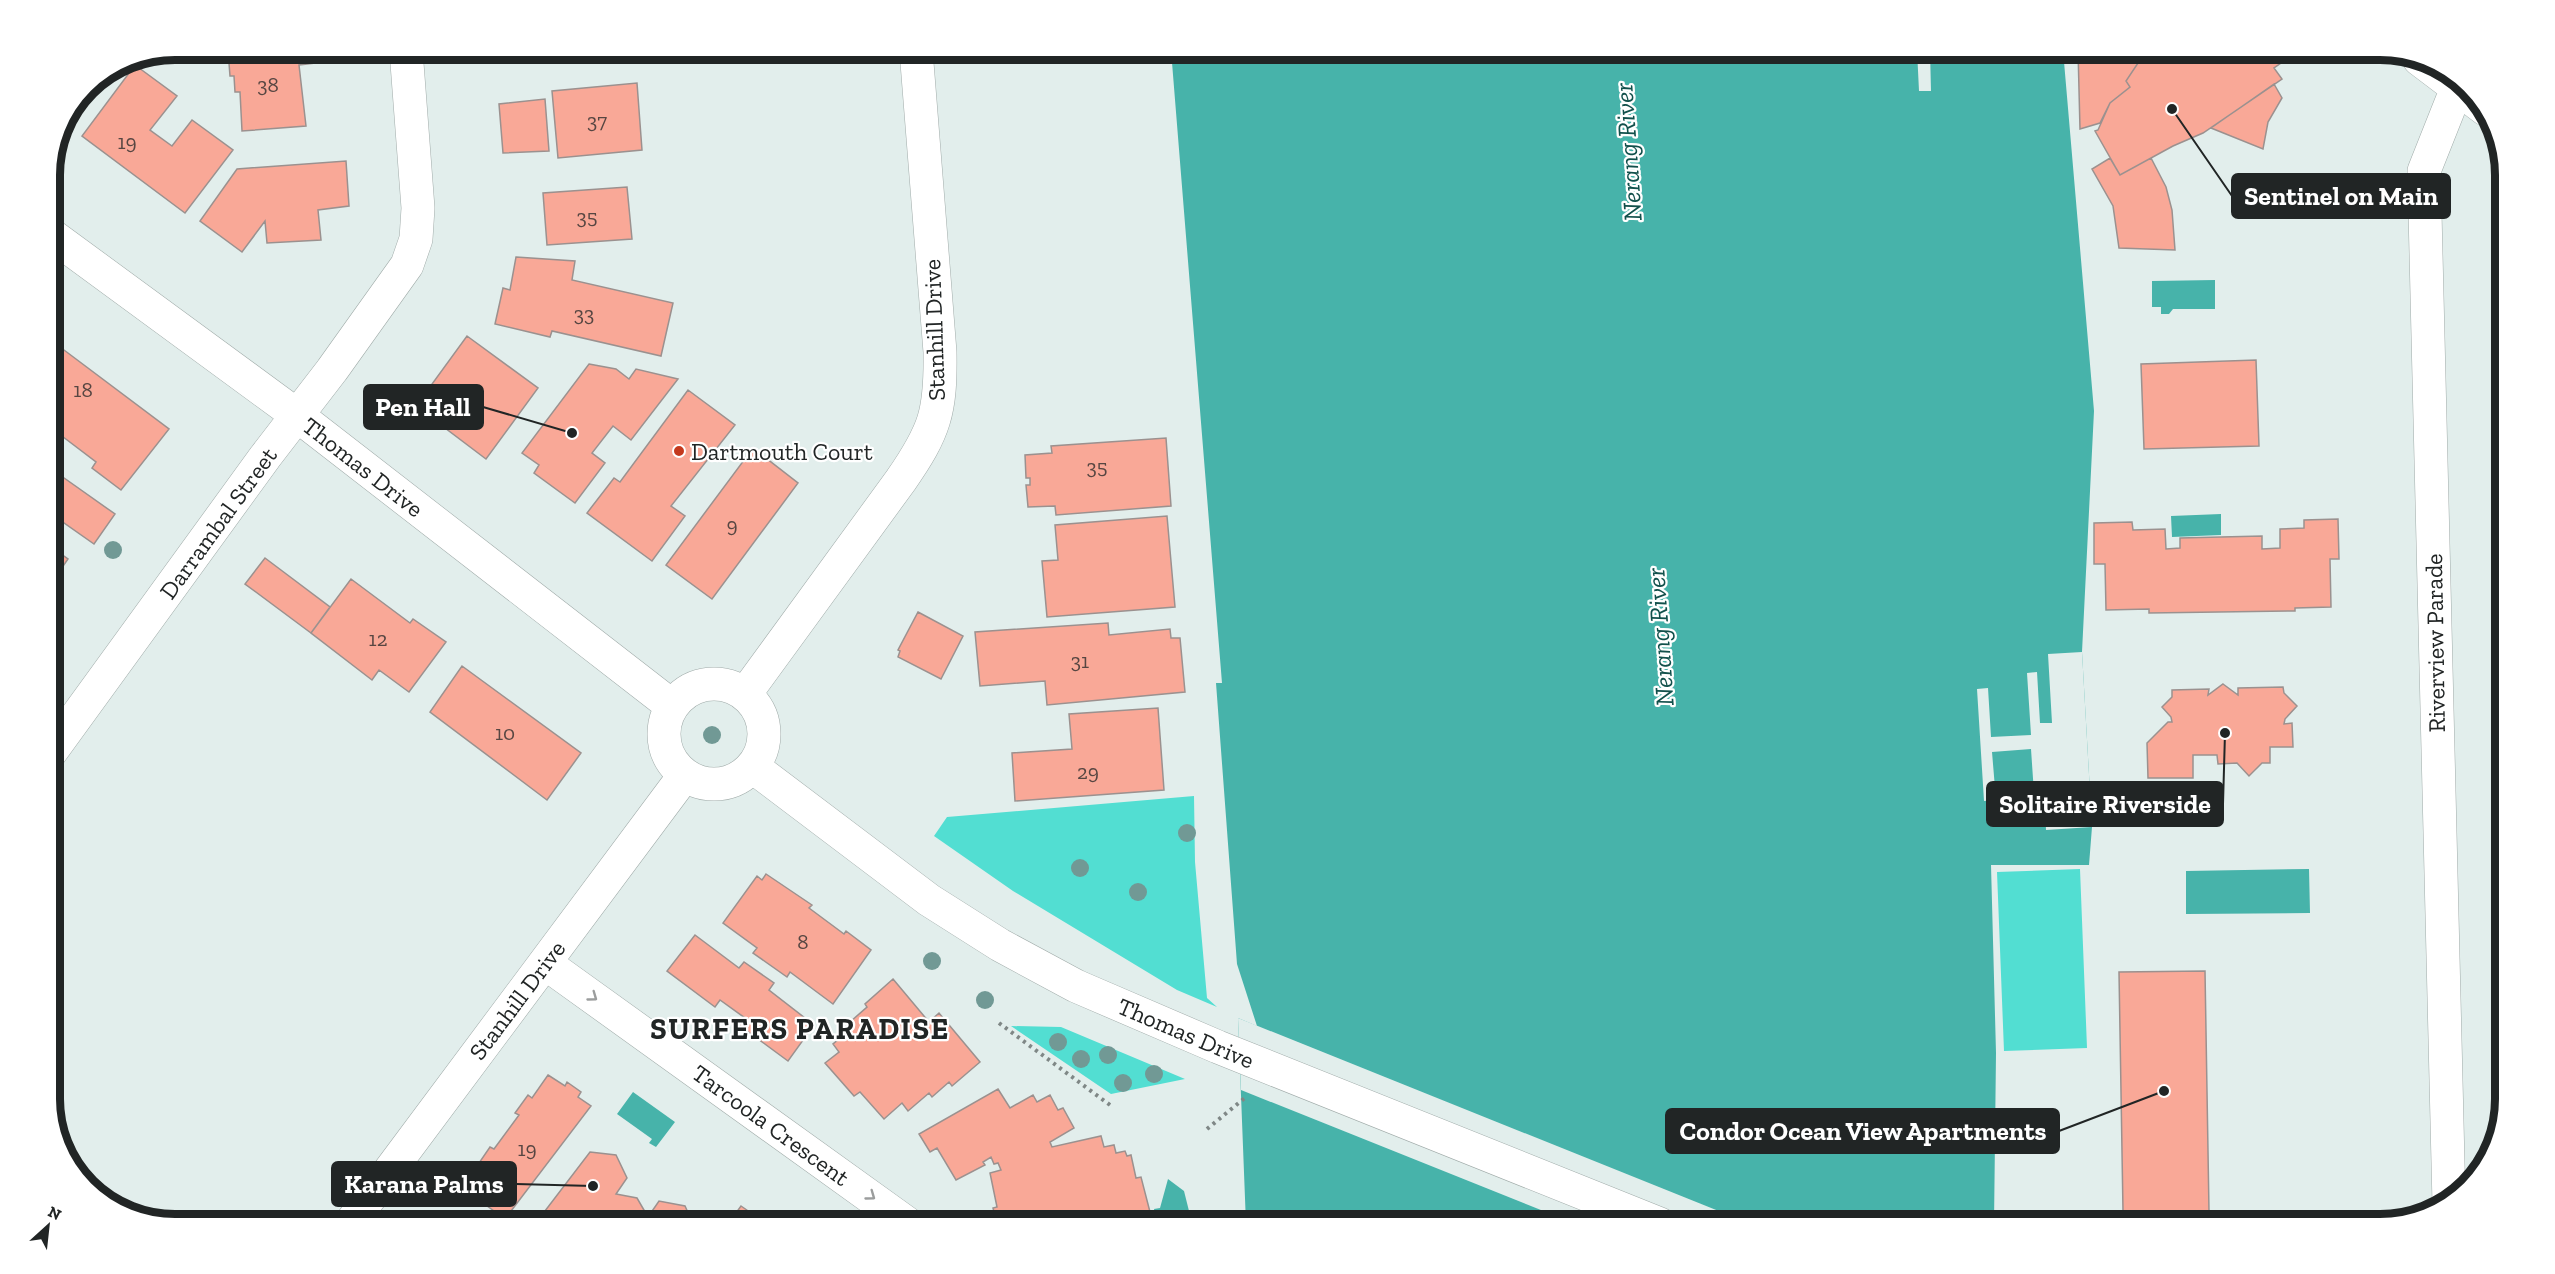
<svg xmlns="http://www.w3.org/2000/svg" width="2555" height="1274" font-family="'Zilla Slab',serif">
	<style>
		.green { fill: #52ded2 }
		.water { fill: #47b3aa }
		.pier { fill: #e2eeec }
		.building { fill: #f9a897; stroke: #9b918f; stroke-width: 1.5 }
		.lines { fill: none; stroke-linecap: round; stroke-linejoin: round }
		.minor-casing { stroke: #a0aba9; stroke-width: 34 }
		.secondary-casing { stroke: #a0aba9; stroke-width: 34 }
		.path { stroke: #7f8786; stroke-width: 4; stroke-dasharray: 3 4.5; stroke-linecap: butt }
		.minor { stroke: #fff; stroke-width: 33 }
		.secondary { stroke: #fff; stroke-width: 33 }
		.tree { fill: #719995 }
		.oneway { stroke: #9b9d9d }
		.poi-dot { fill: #c4391e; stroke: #fff; stroke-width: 2 }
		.labels { text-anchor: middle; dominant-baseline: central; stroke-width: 4.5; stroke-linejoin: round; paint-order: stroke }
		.number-label { font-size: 21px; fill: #574642 }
		.street-label { font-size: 24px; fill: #212525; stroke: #fff }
		.poi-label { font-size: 24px; fill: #212525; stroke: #fff; text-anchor: start }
		.water-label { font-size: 26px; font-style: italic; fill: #11504b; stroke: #fff }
		.district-label { font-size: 30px; font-weight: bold; letter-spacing: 1.5px; fill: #212525; stroke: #fff }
		.rim { fill: none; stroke: #212525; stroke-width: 8 }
		.leader { fill: none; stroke: #212525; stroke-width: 2 }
		.callout-dot { fill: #212525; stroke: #fff; stroke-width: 2 }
		.callout { fill: #212525; stroke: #212525; stroke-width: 2 }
		.callout-label { font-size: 26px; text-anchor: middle; font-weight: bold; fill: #fff }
	</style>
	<rect width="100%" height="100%" fill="#e2eeec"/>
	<path class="green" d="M 1194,796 L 1195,862 L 1207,998 L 1217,1007 L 1177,990 L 1013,891 L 934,836 L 947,817 Z
		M 2080,869 L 2087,1048 L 2004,1051 L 1997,872 Z
		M 1011,1026 L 1061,1027 L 1185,1079 L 1111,1094 Z"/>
	<path class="water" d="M 1171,50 L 2063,50 L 2094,411 L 2082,652 L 2092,827 L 2089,865 L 1991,865 L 1996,1053 L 1994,1224 L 1246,1224 L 1238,1018 L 1257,1026 L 1237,964 L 1216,683 L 1222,683 Z
		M 2215,280 L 2215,309 L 2173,309 L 2169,314 L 2161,314 L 2161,307 L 2152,307 L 2152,281 Z
		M 2221,514 L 2221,535 L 2172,537 L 2171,516 Z
		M 2309,869 L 2310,913 L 2186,914 L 2186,871 Z
		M 633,1092 L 675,1122 L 656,1147 L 649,1143 L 652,1139 L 617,1114 Z
		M 1168,1179 L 1184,1191 L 1191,1219 L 1168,1224 L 1157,1224 L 1154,1209 L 1160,1208 Z"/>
	<path class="pier" d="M 1917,50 L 1930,50 L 1931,91 L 1919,91 Z
		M 2082,652 L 2092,827 L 2046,830 L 2045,808 L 2035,808 L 2031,749 L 1992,752 L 1996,800 L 1984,801 L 1977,689 L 1988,688 L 1991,737 L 2031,735 L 2027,673 L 2037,672 L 2040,723 L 2052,723 L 2048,654 Z
		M 1238,1018 L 1751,1224 L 1576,1224 L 1241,1090 Z"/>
	<path class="building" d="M 228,50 L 314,50 L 315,63 L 299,65 L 306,126 L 242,131 L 240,92 L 235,92 L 234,76 L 230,76 Z
		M 2078,50 L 2154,50 L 2138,63 L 2126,81 L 2130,87 L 2110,103 L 2100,123 L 2080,129 Z
		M 2154,50 L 2272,50 L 2281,63 L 2274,68 L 2282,79 L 2203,133 L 2173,146 L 2120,175 L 2095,131 L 2098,130 L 2110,103 L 2130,87 L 2126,81 L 2138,63 Z
		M 135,65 L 177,96 L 150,130 L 172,146 L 192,120 L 233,150 L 185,213 L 82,136 Z
		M 637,83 L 642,150 L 558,158 L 552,91 Z
		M 2274,84 L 2282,98 L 2268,122 L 2263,149 L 2211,128 Z
		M 545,99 L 549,151 L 503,153 L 499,104 Z
		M 2110,158 L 2120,175 L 2151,158 L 2166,187 L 2172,210 L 2175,250 L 2119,248 L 2113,206 L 2092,169 Z
		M 346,161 L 349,206 L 318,210 L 321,240 L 267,243 L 265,221 L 242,252 L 200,221 L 237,169 Z
		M 627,187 L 632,239 L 547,245 L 543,193 Z
		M 516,257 L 575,261 L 572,280 L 673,303 L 661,356 L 552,331 L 550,337 L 495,324 L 503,288 L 510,290 Z
		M 467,336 L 538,388 L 486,459 L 416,406 Z
		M 56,344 L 169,429 L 121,490 L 92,468 L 96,462 L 50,427 L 50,351 Z
		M 2256,360 L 2259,446 L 2144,449 L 2141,364 Z
		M 589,364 L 616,369 L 629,379 L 636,369 L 678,379 L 631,440 L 613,426 L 592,453 L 605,463 L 575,503 L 534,473 L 539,465 L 522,453 Z
		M 688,390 L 735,425 L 671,506 L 685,516 L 652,561 L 587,513 L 614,478 L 620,482 Z
		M 1166,438 L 1171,506 L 1056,515 L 1055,506 L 1028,507 L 1026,485 L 1030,485 L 1030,478 L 1026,478 L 1025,455 L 1052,453 L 1051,446 Z
		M 753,448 L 798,483 L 712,599 L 666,565 Z
		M 50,468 L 115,514 L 94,544 L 50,513 Z
		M 1167,516 L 1175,607 L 1047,617 L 1042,561 L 1058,560 L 1055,525 Z
		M 2338,519 L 2339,559 L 2330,559 L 2331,607 L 2295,608 L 2295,611 L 2149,613 L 2149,609 L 2106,610 L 2105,564 L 2094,564 L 2094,523 L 2132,522 L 2133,530 L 2165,529 L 2166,549 L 2180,548 L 2180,538 L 2262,536 L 2262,549 L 2280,548 L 2280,529 L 2304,528 L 2304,520 Z
		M 50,546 L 68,559 L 50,585 Z
		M 265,558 L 330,607 L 311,633 L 245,584 Z
		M 351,579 L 410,623 L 413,619 L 446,642 L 409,692 L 379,670 L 372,680 L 311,633 Z
		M 918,612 L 963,636 L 941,679 L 898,657 L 900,651 L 898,650 Z
		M 1108,623 L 1109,635 L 1170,629 L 1171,638 L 1180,638 L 1185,692 L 1047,705 L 1045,681 L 980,686 L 975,632 Z
		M 462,666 L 581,753 L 547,800 L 430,712 Z
		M 2223,684 L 2238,695 L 2238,688 L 2283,687 L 2284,693 L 2297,706 L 2285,719 L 2284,724 L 2292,723 L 2293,747 L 2270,747 L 2270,763 L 2262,763 L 2249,776 L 2237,763 L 2218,764 L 2217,755 L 2193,755 L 2193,778 L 2148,778 L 2147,743 L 2168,722 L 2172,722 L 2171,717 L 2162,707 L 2172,697 L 2172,690 L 2209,689 L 2208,695 Z
		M 1158,708 L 1164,790 L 1015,801 L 1012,753 L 1072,749 L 1069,714 Z
		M 766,874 L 812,905 L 809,908 L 844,934 L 846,931 L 871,950 L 833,1004 L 790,972 L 787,977 L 753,953 L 757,948 L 723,923 L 757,876 L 762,880 Z
		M 695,935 L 739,968 L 744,962 L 774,983 L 769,990 L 814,1025 L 788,1061 L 739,1025 L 745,1018 L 720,1000 L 715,1007 L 667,971 Z
		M 2205,971 L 2209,1211 L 2123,1211 L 2119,972 Z
		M 893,979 L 929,1022 L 939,1013 L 980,1062 L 952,1086 L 949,1082 L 932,1097 L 929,1093 L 908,1111 L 902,1103 L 884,1119 L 860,1092 L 854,1096 L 825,1063 L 839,1052 L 833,1044 L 854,1027 L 850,1022 L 867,1007 L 865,1004 Z
		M 548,1075 L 565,1086 L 567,1082 L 581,1092 L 578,1097 L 591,1106 L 505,1219 L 464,1189 L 483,1166 L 479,1163 L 490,1147 L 494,1149 L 519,1115 L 515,1113 L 528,1095 L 532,1098 Z
		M 998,1089 L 1010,1108 L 1033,1095 L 1037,1102 L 1050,1095 L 1058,1110 L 1063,1108 L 1074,1128 L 1050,1142 L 1052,1147 L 1101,1136 L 1104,1147 L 1114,1145 L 1116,1153 L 1125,1151 L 1127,1156 L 1131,1155 L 1136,1178 L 1141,1177 L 1150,1212 L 1145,1213 L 1148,1224 L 997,1224 L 993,1208 L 997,1207 L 990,1173 L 1001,1170 L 998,1163 L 994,1164 L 991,1157 L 983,1162 L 985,1165 L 956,1180 L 937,1148 L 930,1152 L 919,1134 Z
		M 590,1152 L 616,1155 L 627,1178 L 616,1194 L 637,1198 L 648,1217 L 659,1201 L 685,1206 L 693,1224 L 535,1224 Z
		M 741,1206 L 767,1224 L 728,1224 Z"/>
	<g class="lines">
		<defs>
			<path id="minor" d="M 2419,59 L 2485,109
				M 745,694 L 901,480 C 935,431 941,412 940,352 L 916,50
				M 50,753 L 265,457 L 332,370 L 407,265 L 416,239 L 418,208 L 406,50
				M 545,963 L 908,1224
				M 2449,1204 L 2424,171 L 2457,88
				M 350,1224 L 684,776"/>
			<path id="secondary" d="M 50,234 L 298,416 L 672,706
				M664 734a50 50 0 1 1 100 0a50 50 0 1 1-100 0Z
				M 753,767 L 929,900 L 1000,945 L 1076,986 L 1218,1047 L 1660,1224"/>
		</defs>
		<use href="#minor" class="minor-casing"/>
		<use href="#secondary" class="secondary-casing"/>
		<path class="path" d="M 999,1023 L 1110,1105
			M 1207,1129 L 1246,1097"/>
		<use href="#minor" class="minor"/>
		<use href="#secondary" class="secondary"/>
	</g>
	<g class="tree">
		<circle cx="113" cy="550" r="9"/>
		<circle cx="712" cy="735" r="9"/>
		<circle cx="1187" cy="833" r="9"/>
		<circle cx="1080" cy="868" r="9"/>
		<circle cx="1138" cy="892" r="9"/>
		<circle cx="932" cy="961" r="9"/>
		<circle cx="985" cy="1000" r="9"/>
		<circle cx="1058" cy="1042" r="9"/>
		<circle cx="1108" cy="1055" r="9"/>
		<circle cx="1081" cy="1059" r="9"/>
		<circle cx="1154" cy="1074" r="9"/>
		<circle cx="1123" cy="1083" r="9"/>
	</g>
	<defs><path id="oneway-chevron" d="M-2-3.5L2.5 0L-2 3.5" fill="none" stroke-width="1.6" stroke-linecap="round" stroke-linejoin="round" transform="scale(1.5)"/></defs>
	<g class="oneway">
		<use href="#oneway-chevron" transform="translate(593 997) rotate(36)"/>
		<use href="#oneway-chevron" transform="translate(871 1196) rotate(36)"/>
	</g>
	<circle class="poi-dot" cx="679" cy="451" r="6"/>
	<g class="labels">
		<g class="number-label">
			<text x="268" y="84">38</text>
			<text x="597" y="120">37</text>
			<text x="127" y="141">19</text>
			<text x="587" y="216">35</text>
			<text x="584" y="313">33</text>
			<text x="83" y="389">18</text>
			<text x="1097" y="466">35</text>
			<text x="732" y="524">9</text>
			<text x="378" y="638">12</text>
			<text x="1080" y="660">31</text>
			<text x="505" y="732">10</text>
			<text x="1088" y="771">29</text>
			<text x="803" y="941">8</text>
			<text x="527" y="1148">19</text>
		</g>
		<g class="street-label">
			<text transform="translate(934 330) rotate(-92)">Stanhill Drive</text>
			<text transform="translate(363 467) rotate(38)">Thomas Drive</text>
			<text transform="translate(218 523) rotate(-54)">Darrambal Street</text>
			<text transform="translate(2435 643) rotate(-91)">Riverview Parade</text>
			<text transform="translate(517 1000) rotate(-53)">Stanhill Drive</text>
			<text transform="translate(1186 1033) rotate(23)">Thomas Drive</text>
			<text transform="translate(771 1125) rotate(36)">Tarcoola Crescent</text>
		</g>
		<g class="poi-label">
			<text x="691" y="451">Dartmouth Court</text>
		</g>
		<g class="water-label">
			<text transform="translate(1628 152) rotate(-94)">Nerang River</text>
			<text transform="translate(1660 637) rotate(-94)">Nerang River</text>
		</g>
		<g class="district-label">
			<text x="800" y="1029">SURFERS PARADISE</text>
		</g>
	</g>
	<path d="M0 0H2555V1274H0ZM175 60H2380A115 115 0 0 1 2495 175V1099A115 115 0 0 1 2380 1214H175A115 115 0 0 1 60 1099V175A115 115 0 0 1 175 60Z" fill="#fff" fill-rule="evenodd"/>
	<path class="rim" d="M175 60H2380A115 115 0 0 1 2495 175V1099A115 115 0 0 1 2380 1214H175A115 115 0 0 1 60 1099V175A115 115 0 0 1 175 60Z"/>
	<path class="leader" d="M2172 109L2232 196M572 433L483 407M2225 733L2223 804M2164 1091L2059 1131M593 1186L516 1184"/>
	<g class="callout-dot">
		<circle cx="2172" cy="109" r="6"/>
		<circle cx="572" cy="433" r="6"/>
		<circle cx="2225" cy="733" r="6"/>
		<circle cx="2164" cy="1091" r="6"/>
		<circle cx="593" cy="1186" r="6"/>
	</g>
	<g class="callout">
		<rect x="2232" y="174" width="218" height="44" rx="6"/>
		<rect x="364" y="385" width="119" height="44" rx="6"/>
		<rect x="1987" y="782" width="236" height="44" rx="6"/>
		<rect x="1666" y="1109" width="393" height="44" rx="6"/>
		<rect x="332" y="1162" width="184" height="44" rx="6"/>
	</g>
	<g class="callout-label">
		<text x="2341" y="205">Sentinel on Main</text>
		<text x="423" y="416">Pen Hall</text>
		<text x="2105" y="813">Solitaire Riverside</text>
		<text x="1863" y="1140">Condor Ocean View Apartments</text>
		<text x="424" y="1193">Karana Palms</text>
	</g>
	<g transform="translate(48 1226) rotate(27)" stroke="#ffffff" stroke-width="4.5" paint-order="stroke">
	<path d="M0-4.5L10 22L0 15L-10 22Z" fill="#212525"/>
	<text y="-9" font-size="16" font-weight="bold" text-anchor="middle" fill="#212525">N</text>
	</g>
</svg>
